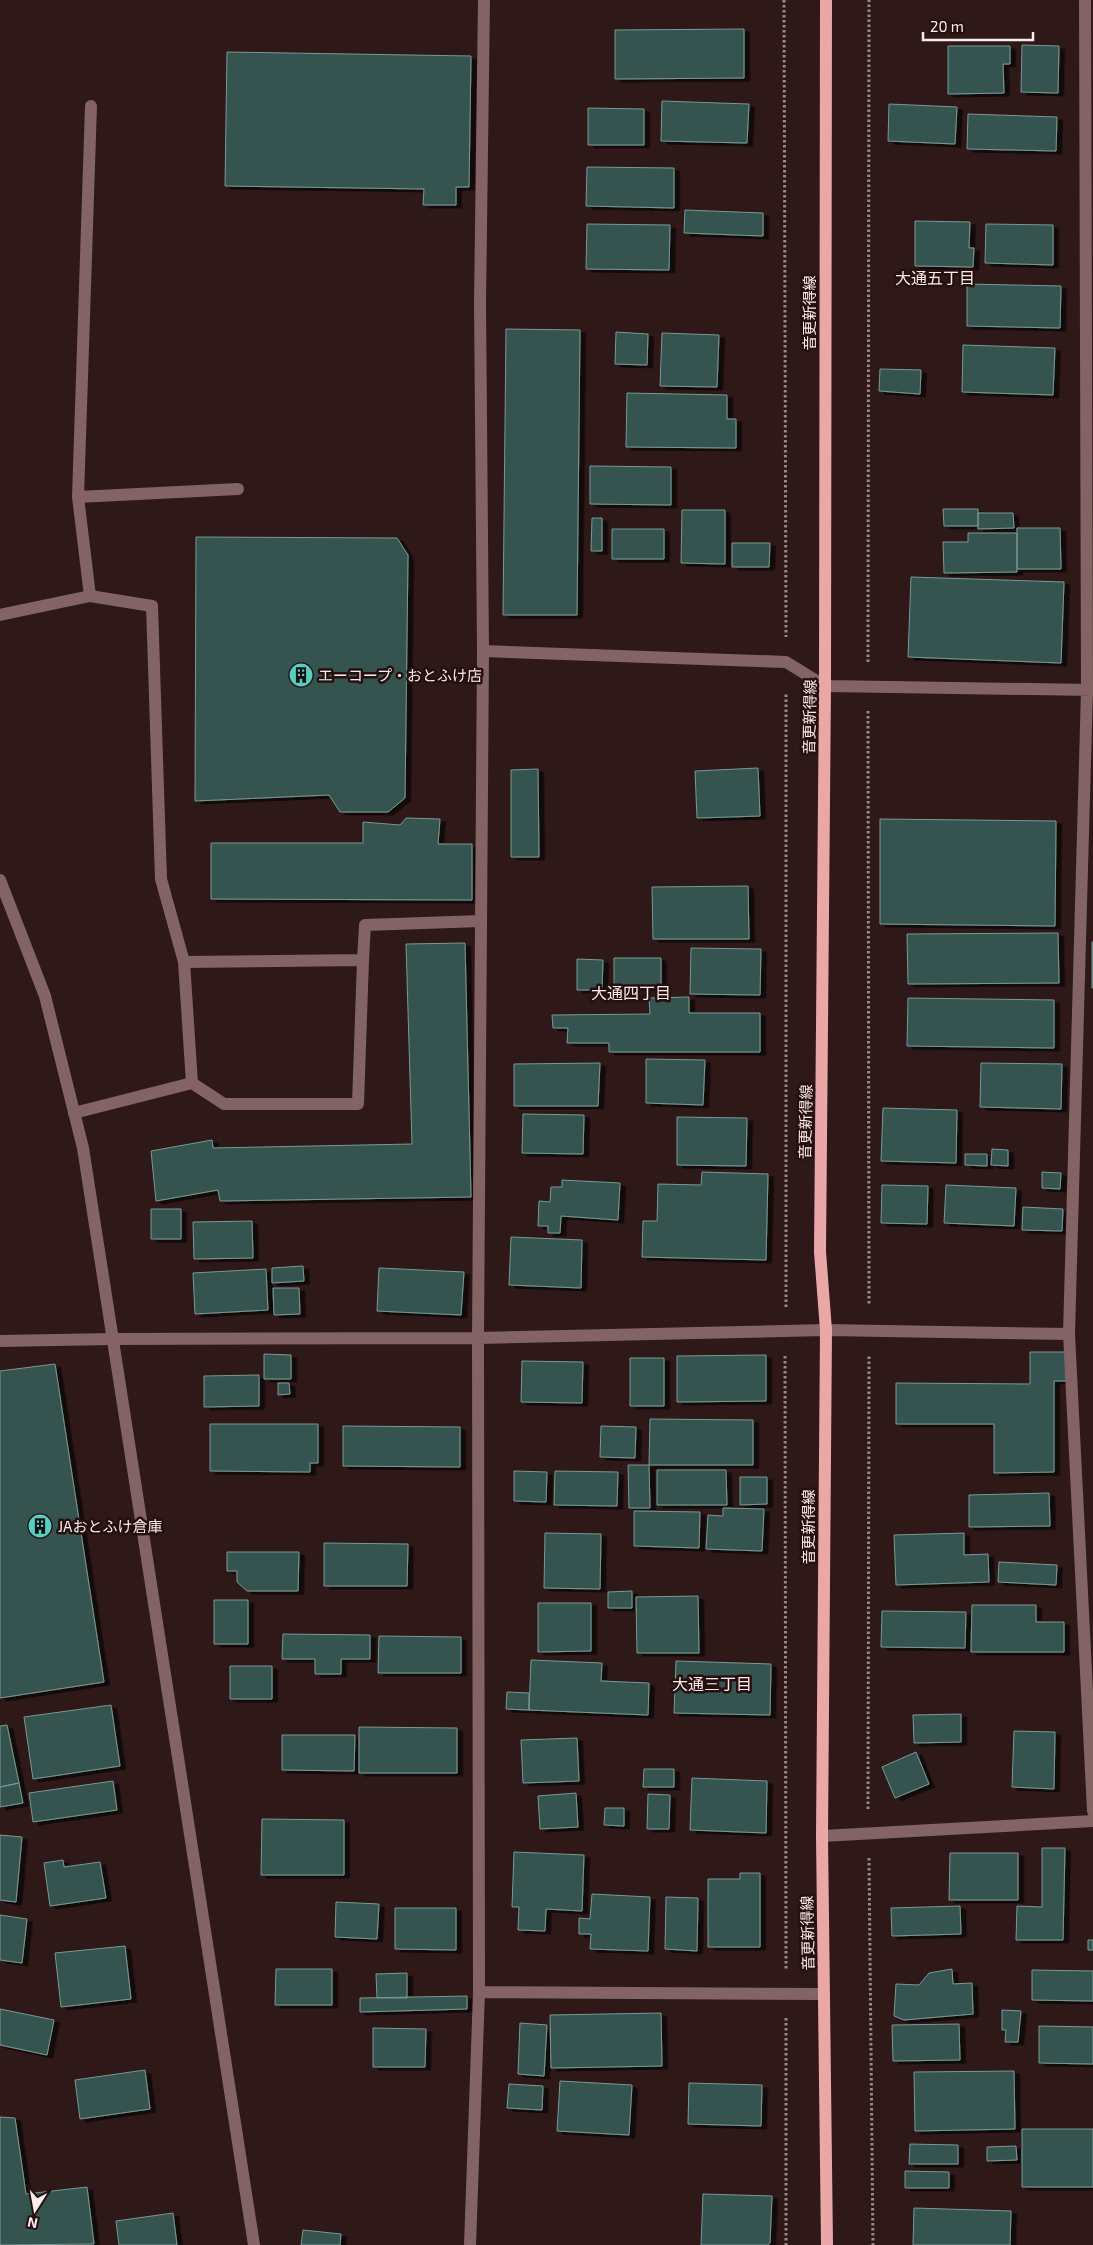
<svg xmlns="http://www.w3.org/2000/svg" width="1093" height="2245" font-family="'Exo 2','Noto Sans JP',sans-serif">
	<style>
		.building { fill: #345350; stroke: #789a95; filter: url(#shadow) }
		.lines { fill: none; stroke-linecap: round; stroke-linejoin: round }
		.path { stroke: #9c8888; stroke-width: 3; stroke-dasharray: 2.5 2.5; stroke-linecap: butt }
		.lane { stroke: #836363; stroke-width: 12 }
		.street { stroke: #836363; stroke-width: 12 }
		.primary { stroke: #e9a8a7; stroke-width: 12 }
		.labels { text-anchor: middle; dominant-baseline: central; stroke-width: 5; stroke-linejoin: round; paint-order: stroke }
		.street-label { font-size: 15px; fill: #fcebeb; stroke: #250f0f }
		.poi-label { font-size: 15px; fill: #fcebeb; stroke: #250f0f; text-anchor: start }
		.neighbourhood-label { font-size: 16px; fill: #fcebeb; stroke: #250f0f }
	</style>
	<defs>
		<filter id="shadow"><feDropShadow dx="5.5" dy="3" stdDeviation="0" flood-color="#0009"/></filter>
	</defs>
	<rect width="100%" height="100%" fill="#2f1818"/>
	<path class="building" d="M 744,29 L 744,78 L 615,79 L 615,30 Z
		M 1022,45 L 1059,46 L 1058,93 L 1021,92 Z
		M 948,46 L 1010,46 L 1010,64 L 1003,64 L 1004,93 L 948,94 Z
		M 227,52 L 471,56 L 469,187 L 456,187 L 456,205 L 423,205 L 424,189 L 225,186 Z
		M 662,101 L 749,104 L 747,143 L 661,141 Z
		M 889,104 L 957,107 L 955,144 L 888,141 Z
		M 588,108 L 644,109 L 644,145 L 588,145 Z
		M 968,114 L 1057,117 L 1056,151 L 967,149 Z
		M 587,167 L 674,168 L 674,208 L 586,206 Z
		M 685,210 L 763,213 L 763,236 L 684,233 Z
		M 915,221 L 970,222 L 969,248 L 974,248 L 973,267 L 915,266 Z
		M 587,224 L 670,225 L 669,270 L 586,269 Z
		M 986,224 L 1053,225 L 1053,265 L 985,263 Z
		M 967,284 L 1061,286 L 1060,328 L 967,326 Z
		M 506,329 L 580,330 L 577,615 L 503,615 Z
		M 616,332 L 648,334 L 647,365 L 615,364 Z
		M 662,333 L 719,335 L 717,387 L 660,386 Z
		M 963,345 L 1055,348 L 1053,395 L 962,392 Z
		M 880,369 L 921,370 L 920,394 L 879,391 Z
		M 627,393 L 727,395 L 727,419 L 736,419 L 736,448 L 626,447 Z
		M 590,466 L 671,467 L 671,505 L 590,504 Z
		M 943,509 L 978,509 L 978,526 L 944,526 Z
		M 682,510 L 725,510 L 725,564 L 681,563 Z
		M 978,513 L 1013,513 L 1014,528 L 978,529 Z
		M 592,518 L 602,518 L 602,551 L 591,551 Z
		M 1017,528 L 1060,528 L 1061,569 L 1017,569 Z
		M 612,529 L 664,529 L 664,559 L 612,559 Z
		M 968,533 L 1017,533 L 1017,572 L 944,573 L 943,542 L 968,542 Z
		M 196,537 L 397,538 L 408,555 L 405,798 L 388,812 L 340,812 L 329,795 L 195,801 Z
		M 732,543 L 770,543 L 769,567 L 732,567 Z
		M 911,577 L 1064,582 L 1061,663 L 908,657 Z
		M 758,768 L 760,816 L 697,818 L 695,771 Z
		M 538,769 L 539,857 L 511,857 L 511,770 Z
		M 406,818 L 440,819 L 438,844 L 472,844 L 472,900 L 211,899 L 211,843 L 363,843 L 363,822 L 400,825 Z
		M 880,819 L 1056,821 L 1055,926 L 880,924 Z
		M 748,886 L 749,939 L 653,939 L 652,887 Z
		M 1058,933 L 1059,983 L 908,984 L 907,934 Z
		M 1092,942 L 1093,942 L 1093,988 L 1092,988 Z
		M 465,943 L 471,1197 L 220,1201 L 218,1190 L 156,1201 L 151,1151 L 212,1140 L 213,1148 L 412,1144 L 406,944 Z
		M 691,948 L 761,949 L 760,995 L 690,994 Z
		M 614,958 L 661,958 L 661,987 L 614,988 Z
		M 577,959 L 603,960 L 602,990 L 577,990 Z
		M 689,997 L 689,1013 L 760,1013 L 760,1052 L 609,1052 L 609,1043 L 567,1043 L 568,1028 L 553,1028 L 552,1015 L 650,1014 L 649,998 Z
		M 908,998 L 1054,1000 L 1054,1048 L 907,1046 Z
		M 646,1059 L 705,1060 L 703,1105 L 646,1103 Z
		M 600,1063 L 598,1106 L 514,1106 L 514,1064 Z
		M 981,1063 L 1062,1064 L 1061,1109 L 980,1107 Z
		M 883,1108 L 957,1110 L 956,1163 L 881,1161 Z
		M 523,1114 L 584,1115 L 583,1154 L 522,1153 Z
		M 677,1117 L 747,1118 L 746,1166 L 677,1165 Z
		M 992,1149 L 1008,1150 L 1008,1166 L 991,1165 Z
		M 965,1154 L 987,1154 L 987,1166 L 965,1165 Z
		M 702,1172 L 768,1174 L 766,1260 L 642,1257 L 643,1221 L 657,1221 L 658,1184 L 701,1185 Z
		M 1042,1172 L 1061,1173 L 1060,1189 L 1042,1188 Z
		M 562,1180 L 620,1183 L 618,1220 L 561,1216 L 560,1233 L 548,1233 L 548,1226 L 538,1226 L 539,1201 L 550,1202 L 551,1187 L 562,1187 Z
		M 882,1185 L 928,1186 L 927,1224 L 881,1223 Z
		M 946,1185 L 1016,1188 L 1014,1226 L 944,1223 Z
		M 1023,1207 L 1063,1209 L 1062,1231 L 1022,1230 Z
		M 151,1209 L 181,1209 L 181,1239 L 151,1239 Z
		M 252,1221 L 253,1258 L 194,1259 L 193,1222 Z
		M 511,1237 L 582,1240 L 581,1288 L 509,1285 Z
		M 303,1266 L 304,1281 L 272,1283 L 272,1268 Z
		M 379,1268 L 464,1272 L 461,1315 L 377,1311 Z
		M 266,1269 L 268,1310 L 195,1314 L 193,1273 Z
		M 273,1288 L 299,1288 L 300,1314 L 274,1315 Z
		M 1030,1352 L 1066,1352 L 1066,1381 L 1054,1381 L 1054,1472 L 994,1473 L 994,1424 L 896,1424 L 896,1383 L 1030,1384 Z
		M 264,1354 L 291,1355 L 291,1379 L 264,1379 Z
		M 766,1355 L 766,1401 L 677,1402 L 677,1356 Z
		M 630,1358 L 664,1358 L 664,1406 L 630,1406 Z
		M 522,1361 L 583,1362 L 582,1403 L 521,1402 Z
		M 55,1364 L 104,1682 L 0,1698 L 0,1371 Z
		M 259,1375 L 259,1406 L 204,1407 L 204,1376 Z
		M 278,1383 L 289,1383 L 290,1394 L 278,1395 Z
		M 650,1419 L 753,1420 L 753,1465 L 649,1465 Z
		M 210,1424 L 318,1424 L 318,1463 L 310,1463 L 310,1472 L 210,1471 Z
		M 343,1426 L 460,1427 L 460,1467 L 343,1466 Z
		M 601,1426 L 636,1427 L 635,1458 L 600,1457 Z
		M 628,1465 L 649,1465 L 650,1508 L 629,1508 Z
		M 657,1470 L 726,1470 L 727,1505 L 657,1505 Z
		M 514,1471 L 547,1472 L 546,1502 L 514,1501 Z
		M 555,1471 L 618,1472 L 617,1506 L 554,1505 Z
		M 740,1477 L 767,1477 L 767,1504 L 740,1505 Z
		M 1049,1493 L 1050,1526 L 969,1527 L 969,1495 Z
		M 723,1508 L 764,1509 L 762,1551 L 706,1549 L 708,1515 L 723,1516 Z
		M 634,1511 L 700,1512 L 699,1548 L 634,1546 Z
		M 545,1533 L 601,1534 L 600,1589 L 544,1588 Z
		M 964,1533 L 964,1555 L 988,1554 L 989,1582 L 896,1585 L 894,1535 Z
		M 324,1543 L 408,1544 L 407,1586 L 324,1586 Z
		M 227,1552 L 299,1552 L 298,1591 L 247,1591 L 237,1582 L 237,1571 L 227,1571 Z
		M 999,1562 L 1057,1565 L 1056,1585 L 998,1582 Z
		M 632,1591 L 632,1608 L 608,1608 L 608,1592 Z
		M 698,1596 L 699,1653 L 637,1653 L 636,1597 Z
		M 214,1600 L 248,1600 L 248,1644 L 214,1644 Z
		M 538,1603 L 591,1603 L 591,1651 L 538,1652 Z
		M 972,1605 L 1036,1605 L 1036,1622 L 1064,1622 L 1064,1652 L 971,1652 Z
		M 882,1611 L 966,1612 L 965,1648 L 881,1647 Z
		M 283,1634 L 370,1635 L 370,1659 L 341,1659 L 341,1674 L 315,1674 L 315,1659 L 282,1659 Z
		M 379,1636 L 461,1637 L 461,1673 L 378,1673 Z
		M 531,1660 L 602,1663 L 601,1681 L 649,1683 L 648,1715 L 529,1710 Z
		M 676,1661 L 771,1664 L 770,1715 L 674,1713 Z
		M 230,1666 L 272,1666 L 272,1699 L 230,1699 Z
		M 507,1692 L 529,1693 L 529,1710 L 506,1709 Z
		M 111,1705 L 120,1766 L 33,1779 L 24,1717 Z
		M 961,1714 L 961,1742 L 914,1743 L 913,1715 Z
		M 7,1725 L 19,1783 L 0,1787 L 0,1726 Z
		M 359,1727 L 457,1728 L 457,1773 L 359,1773 Z
		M 1014,1731 L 1055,1732 L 1054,1789 L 1012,1787 Z
		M 282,1735 L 355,1735 L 354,1771 L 282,1770 Z
		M 577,1738 L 579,1781 L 523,1783 L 521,1740 Z
		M 916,1752 L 929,1784 L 895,1798 L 882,1767 Z
		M 644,1769 L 674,1769 L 674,1787 L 643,1787 Z
		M 692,1778 L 767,1781 L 766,1833 L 690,1830 Z
		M 113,1781 L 117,1810 L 33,1822 L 29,1793 Z
		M 19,1783 L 23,1803 L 0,1807 L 0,1787 Z
		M 576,1793 L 578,1827 L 540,1829 L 538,1796 Z
		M 648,1794 L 670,1795 L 669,1829 L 647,1829 Z
		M 605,1808 L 624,1808 L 624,1826 L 604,1825 Z
		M 262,1819 L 344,1820 L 344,1875 L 261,1875 Z
		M 0,1835 L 22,1837 L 16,1902 L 0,1900 Z
		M 1042,1848 L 1065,1848 L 1063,1940 L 1016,1940 L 1017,1906 L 1042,1907 Z
		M 514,1852 L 584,1855 L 582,1911 L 546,1909 L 545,1931 L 518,1930 L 519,1907 L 512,1907 Z
		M 950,1853 L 1018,1853 L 1018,1900 L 949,1900 Z
		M 63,1860 L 64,1867 L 100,1862 L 106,1898 L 50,1906 L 44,1863 Z
		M 740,1873 L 760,1873 L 760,1947 L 708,1947 L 708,1879 L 740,1879 Z
		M 592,1894 L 650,1897 L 648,1951 L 590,1949 L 591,1934 L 579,1934 L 579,1918 L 590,1919 Z
		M 666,1897 L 698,1898 L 697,1951 L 665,1949 Z
		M 336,1902 L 379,1904 L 377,1939 L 335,1937 Z
		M 960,1906 L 961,1934 L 892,1936 L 891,1908 Z
		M 395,1908 L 456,1908 L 456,1950 L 395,1949 Z
		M 0,1915 L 27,1919 L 22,1963 L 0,1960 Z
		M 1088,1940 L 1093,1940 L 1093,1950 L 1088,1950 Z
		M 125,1946 L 131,1999 L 61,2007 L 55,1953 Z
		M 276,1969 L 332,1969 L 332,2005 L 275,2005 Z
		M 952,1969 L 953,1984 L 972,1983 L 973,2014 L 904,2020 L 894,2016 L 896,1984 L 919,1985 L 929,1973 Z
		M 1032,1970 L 1093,1971 L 1093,2001 L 1032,2000 Z
		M 407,1973 L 407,1998 L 377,1998 L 376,1974 Z
		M 467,1996 L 467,2009 L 360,2012 L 360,1998 Z
		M 0,2009 L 54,2020 L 47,2055 L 0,2045 Z
		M 1002,2010 L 1021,2011 L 1018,2042 L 1005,2042 L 1006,2030 L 1002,2030 Z
		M 661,2013 L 662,2066 L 551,2068 L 550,2015 Z
		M 520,2023 L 547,2025 L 544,2076 L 518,2074 Z
		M 959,2024 L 960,2060 L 893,2061 L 892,2025 Z
		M 1039,2026 L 1093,2027 L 1093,2064 L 1039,2063 Z
		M 373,2028 L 426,2029 L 425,2067 L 373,2067 Z
		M 145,2070 L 150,2109 L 80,2119 L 75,2080 Z
		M 1014,2071 L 1015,2129 L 915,2131 L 914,2072 Z
		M 560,2081 L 632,2085 L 629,2135 L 557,2131 Z
		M 689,2083 L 762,2085 L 761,2126 L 688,2124 Z
		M 509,2084 L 543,2086 L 542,2110 L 507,2108 Z
		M 0,2117 L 15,2118 L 26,2194 L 87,2187 L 94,2244 L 0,2245 Z
		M 1022,2129 L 1093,2129 L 1093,2187 L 1022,2187 Z
		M 910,2144 L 958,2145 L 958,2164 L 909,2164 Z
		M 1016,2146 L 1017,2160 L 987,2161 L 987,2147 Z
		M 905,2171 L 949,2172 L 949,2188 L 905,2188 Z
		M 703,2194 L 772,2196 L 770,2243 L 768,2245 L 701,2245 Z
		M 914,2208 L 1011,2211 L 1010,2245 L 913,2245 Z
		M 173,2213 L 177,2245 L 119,2245 L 116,2221 Z
		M 303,2230 L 341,2234 L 340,2245 L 301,2245 Z"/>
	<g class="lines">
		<path class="path" d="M 784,0 L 786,637
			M 868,662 L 869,0
			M 868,711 L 869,1304
			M 786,1307 L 786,693
			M 785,1356 L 786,1969
			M 868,1809 L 869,1356
			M 869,1858 L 873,2245
			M 786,2018 L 786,2245"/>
		<path class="lane" d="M 78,497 L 91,106
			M 0,615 L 90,596 L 78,497 L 238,489
			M 363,960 L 365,925 L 481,921
			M 184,962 L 363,960 L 358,1104 L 224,1104 L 192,1083
			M 74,1113 L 192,1083 L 184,962 L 161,879 L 152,606 L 90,596
			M 0,1341 L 112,1339"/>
		<path class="street" d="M 1085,0 L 1087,690 L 1069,1334 L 1093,1811
			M 483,651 L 786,662 L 825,686 L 1093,690
			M 0,880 L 45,996 L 83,1148 L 254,2245
			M 112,1339 L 478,1338 L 826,1330 L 1069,1334
			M 822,1836 L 1093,1821
			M 479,1992 L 824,1994
			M 470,2245 L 479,1992 L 478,1338 L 483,651 L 480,303 L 484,0"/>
		<path class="primary" d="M 826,0 L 825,686 L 820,1252 L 826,1330 L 822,1836 L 827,2245"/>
	</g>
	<defs>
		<symbol id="building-disc" viewBox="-11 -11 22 22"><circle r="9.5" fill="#56cec3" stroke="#250f0f"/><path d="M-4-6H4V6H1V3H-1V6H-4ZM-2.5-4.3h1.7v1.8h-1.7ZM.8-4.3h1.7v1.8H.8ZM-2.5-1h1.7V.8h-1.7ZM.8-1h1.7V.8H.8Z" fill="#111"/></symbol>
	</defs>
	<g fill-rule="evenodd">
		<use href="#building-disc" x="287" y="661" width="28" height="28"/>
		<use href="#building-disc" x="26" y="1512" width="28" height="28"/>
	</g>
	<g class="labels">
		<g class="street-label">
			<text transform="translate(809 313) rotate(-90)">音更新得線</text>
			<text transform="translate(809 717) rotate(-89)">音更新得線</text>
			<text transform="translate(805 1122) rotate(-89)">音更新得線</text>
			<text transform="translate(808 1527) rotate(-90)">音更新得線</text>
			<text transform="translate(807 1933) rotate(-91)">音更新得線</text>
		</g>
		<g class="poi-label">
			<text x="318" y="675">エーコープ・おとふけ店</text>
			<text x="58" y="1526">JAおとふけ倉庫</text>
		</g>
		<g class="neighbourhood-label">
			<text x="935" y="277">大通五丁目</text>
			<text x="631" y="992">大通四丁目</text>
			<text x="712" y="1683">大通三丁目</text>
		</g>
	</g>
	<g transform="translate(35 2210) rotate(191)" stroke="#250f0f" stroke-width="4" paint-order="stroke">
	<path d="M0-4L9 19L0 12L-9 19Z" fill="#fcebeb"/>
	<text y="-8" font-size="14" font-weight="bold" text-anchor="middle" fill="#fcebeb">N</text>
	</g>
	<path d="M923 32v8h110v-8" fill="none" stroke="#fcebeb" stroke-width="2.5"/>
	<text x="930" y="32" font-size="15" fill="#fcebeb" stroke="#250f0f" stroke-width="4" paint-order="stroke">20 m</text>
</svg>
